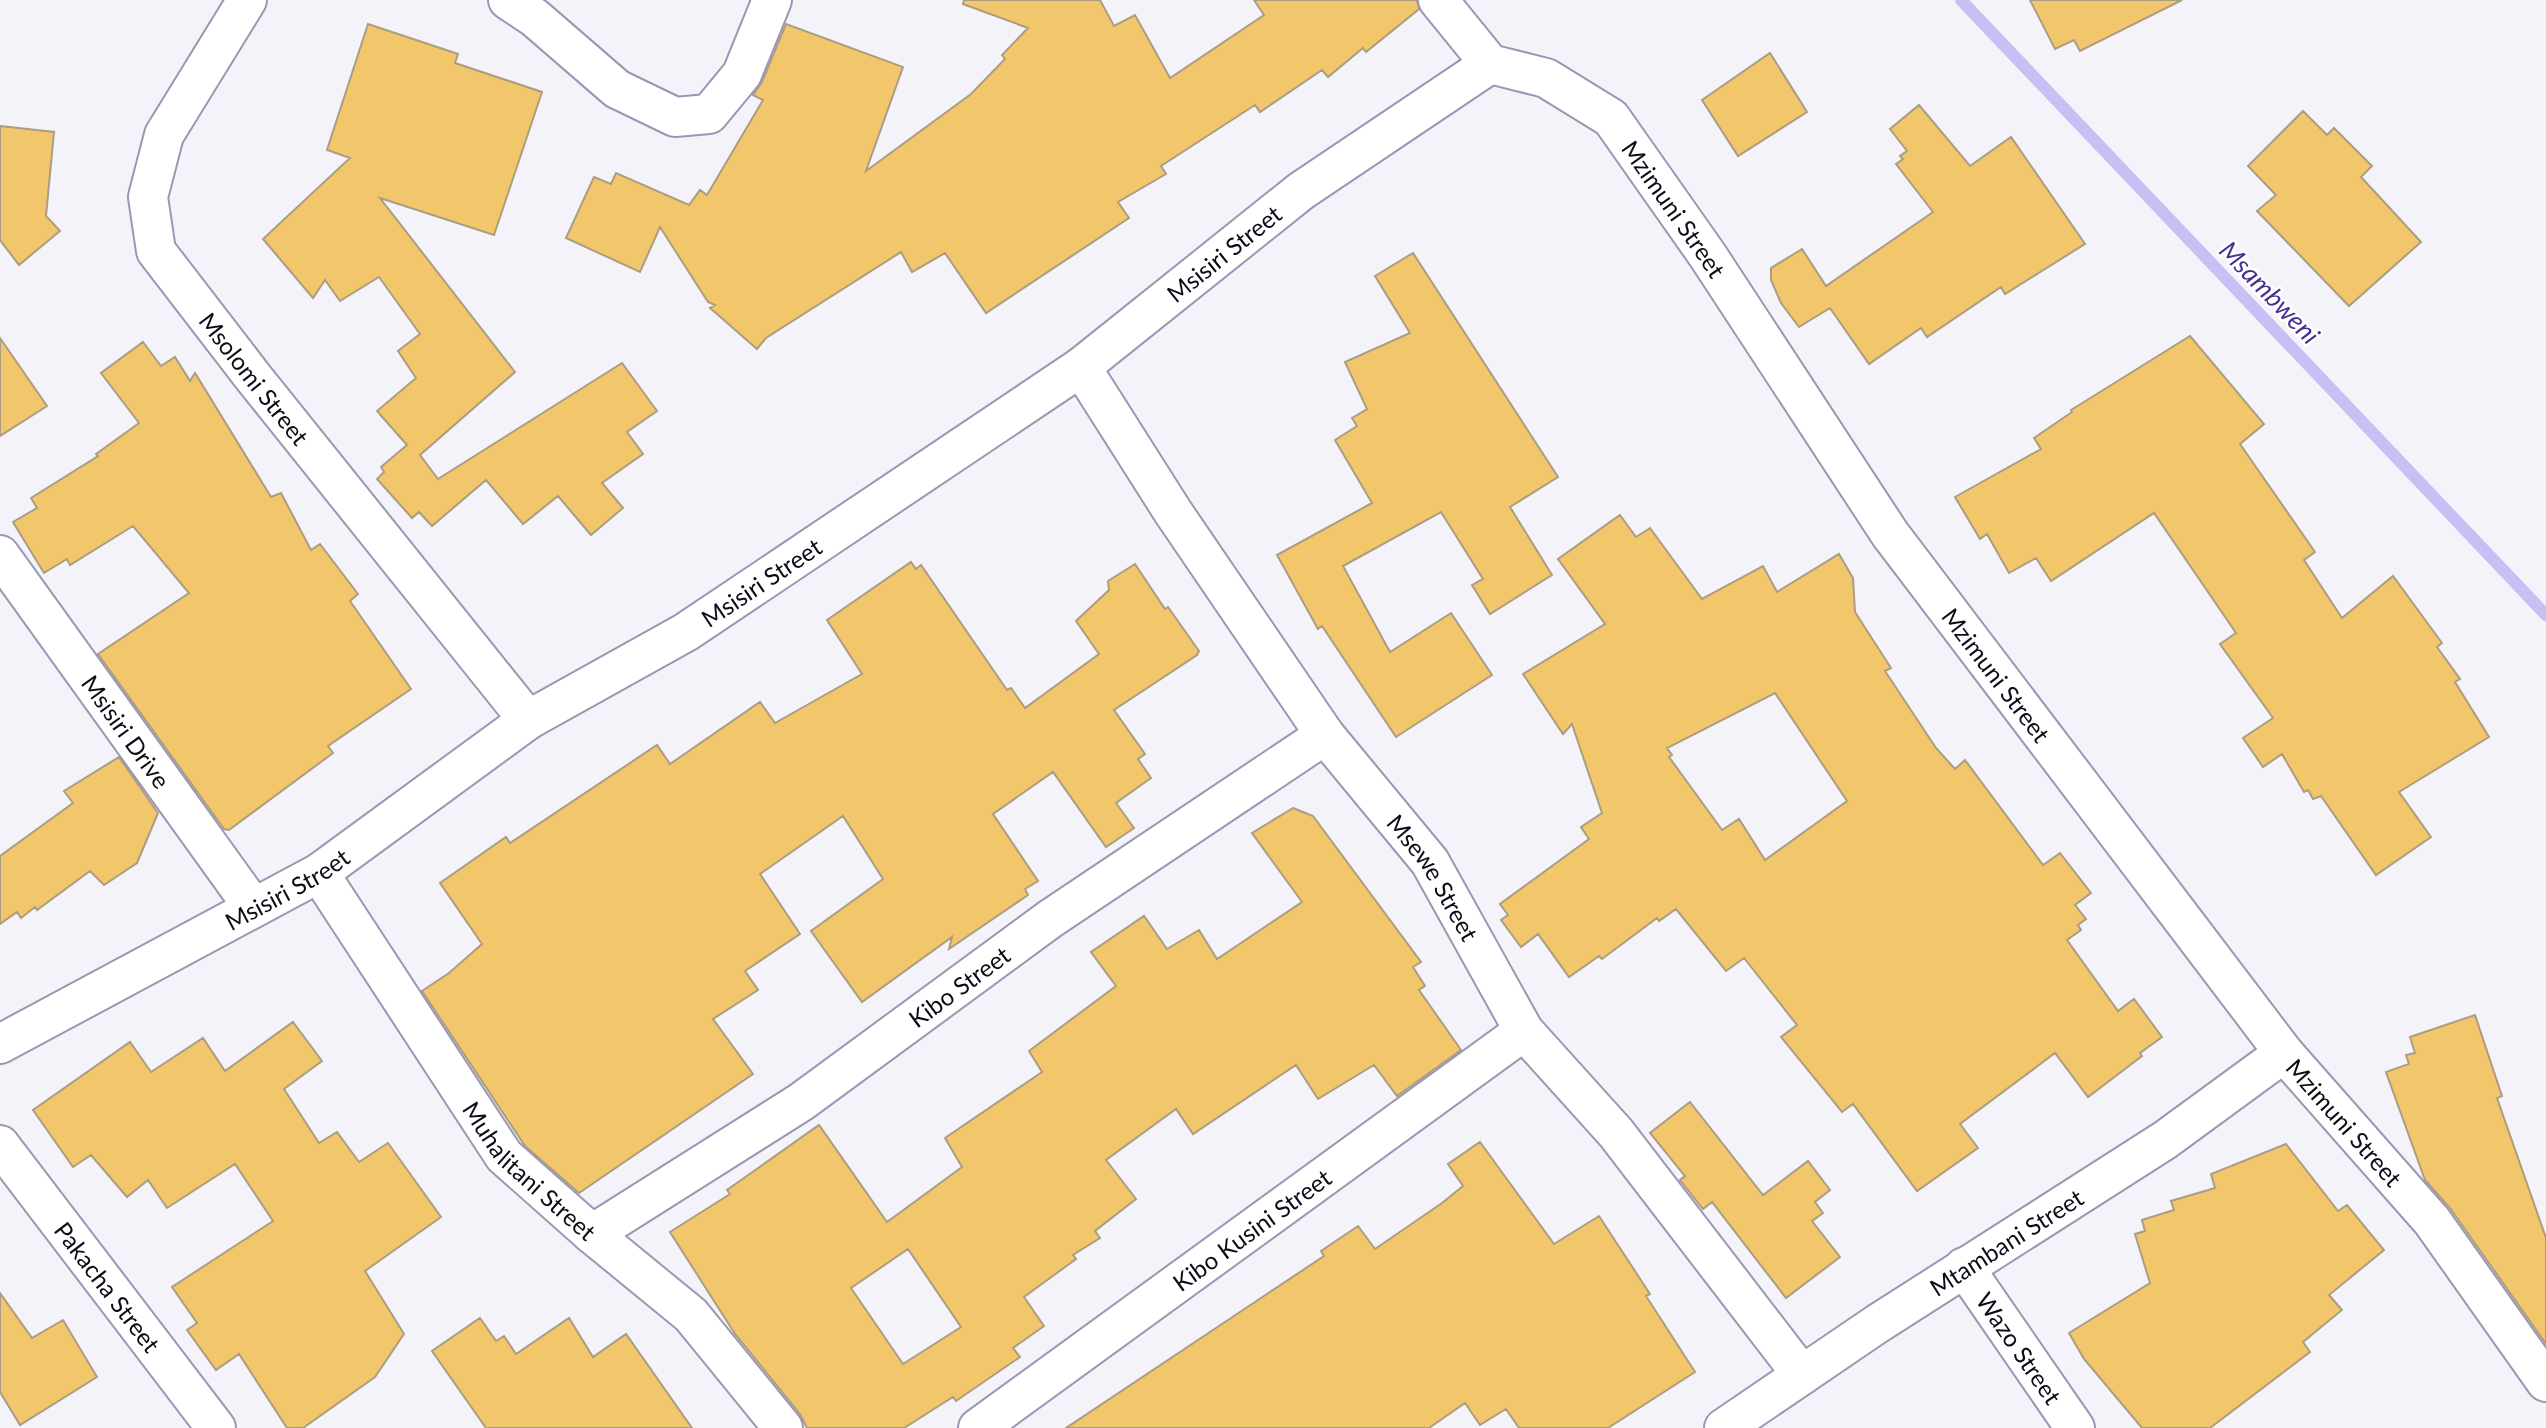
<svg xmlns="http://www.w3.org/2000/svg" width="2546" height="1428" font-family="Lato,sans-serif">
	<style>
		.lines { fill: none; stroke-linecap: round; stroke-linejoin: round }
		.stream { stroke: #c6c0f4; stroke-width: 12 }
		.building { fill: #f2c76c; stroke: #ac9d81; stroke-width: 2; fill-rule: evenodd }
		.street-casing { stroke: #9a97b4; stroke-width: 42 }
		.street { stroke: #fff; stroke-width: 38 }
		.labels { text-anchor: middle; dominant-baseline: central; stroke-width: 5; stroke-linejoin: round; paint-order: stroke }
		.street-label { font-size: 24px; fill: #0c0b15; stroke: #fff }
		.water-label { font-size: 26px; font-style: italic; fill: #482e8f; stroke: #fff }
	</style>
	<rect width="100%" height="100%" fill="#f4f3fa"/>
	<g class="lines">
		<path class="stream" d="M 1961,0 L 2546,615"/>
	</g>
	<path class="building" d="M 964,0 L 1100,0 L 1114,26 L 1135,15 L 1170,78 L 1264,15 L 1254,0 L 1417,0 L 1419,9 L 1366,52 L 1363,48 L 1328,77 L 1322,70 L 1260,112 L 1255,105 L 1161,166 L 1166,174 L 1118,202 L 1129,218 L 986,313 L 945,253 L 912,272 L 901,252 L 766,338 L 757,349 L 710,308 L 715,305 L 708,302 L 660,227 L 640,272 L 566,238 L 594,177 L 611,184 L 616,173 L 689,205 L 700,190 L 707,195 L 763,100 L 753,95 L 762,82 L 786,24 L 903,67 L 866,171 L 971,94 L 1005,59 L 1002,55 L 1028,28 L 963,4 Z
		M 2030,0 L 2182,0 L 2080,51 L 2074,40 L 2055,49 Z
		M 368,24 L 458,54 L 455,63 L 542,92 L 494,235 L 380,198 L 515,372 L 420,455 L 438,479 L 622,363 L 657,411 L 627,432 L 643,454 L 602,483 L 623,508 L 591,535 L 558,496 L 523,524 L 486,480 L 432,526 L 419,512 L 412,518 L 377,479 L 384,472 L 381,467 L 407,445 L 377,411 L 416,378 L 398,351 L 420,334 L 379,277 L 340,301 L 325,280 L 313,298 L 263,239 L 350,158 L 327,150 Z
		M 1770,53 L 1807,112 L 1738,156 L 1702,100 Z
		M 1919,105 L 1970,166 L 2011,137 L 2085,244 L 2005,294 L 2001,287 L 1927,337 L 1921,328 L 1869,364 L 1830,308 L 1799,327 L 1781,303 L 1771,280 L 1771,268 L 1802,249 L 1826,286 L 1933,212 L 1896,164 L 1903,159 L 1900,156 L 1907,151 L 1890,129 Z
		M 2303,111 L 2327,135 L 2334,128 L 2372,166 L 2361,177 L 2421,242 L 2349,306 L 2257,211 L 2276,195 L 2248,166 Z
		M 0,126 L 54,132 L 46,216 L 60,231 L 19,265 L 0,240 Z
		M 1413,253 L 1558,477 L 1510,507 L 1552,575 L 1490,614 L 1472,585 L 1483,579 L 1441,512 L 1343,566 L 1390,652 L 1451,613 L 1492,675 L 1396,737 L 1322,626 L 1318,629 L 1277,555 L 1372,503 L 1335,440 L 1357,426 L 1352,418 L 1367,409 L 1345,362 L 1410,333 L 1375,276 Z
		M 2190,336 L 2264,424 L 2240,444 L 2315,552 L 2304,560 L 2342,618 L 2393,576 L 2442,643 L 2437,647 L 2460,679 L 2455,682 L 2489,737 L 2399,792 L 2431,837 L 2376,875 L 2321,796 L 2313,799 L 2308,790 L 2304,792 L 2282,754 L 2263,767 L 2243,738 L 2273,718 L 2220,644 L 2236,633 L 2154,513 L 2051,581 L 2036,558 L 2009,573 L 1987,534 L 1980,539 L 1955,497 L 2041,449 L 2034,438 L 2072,412 L 2071,410 Z
		M 0,338 L 47,406 L 0,436 Z
		M 143,342 L 161,366 L 175,357 L 190,381 L 195,373 L 271,497 L 281,493 L 311,550 L 320,544 L 358,594 L 350,601 L 411,689 L 328,746 L 333,753 L 229,830 L 224,829 L 98,654 L 189,593 L 133,526 L 70,565 L 67,559 L 44,573 L 13,522 L 37,508 L 31,498 L 98,456 L 96,454 L 139,423 L 101,373 Z
		M 1620,515 L 1636,537 L 1650,528 L 1702,599 L 1763,566 L 1777,592 L 1839,554 L 1853,578 L 1855,612 L 1891,668 L 1885,671 L 1936,748 L 1955,769 L 1965,760 L 2043,865 L 2060,853 L 2091,893 L 2075,905 L 2086,919 L 2078,925 L 2081,930 L 2067,940 L 2118,1011 L 2134,999 L 2162,1037 L 2140,1053 L 2142,1056 L 2088,1097 L 2055,1053 L 1960,1124 L 1978,1148 L 1917,1191 L 1853,1104 L 1842,1112 L 1781,1037 L 1797,1025 L 1744,958 L 1726,971 L 1676,909 L 1659,921 L 1657,918 L 1602,959 L 1599,956 L 1569,977 L 1538,934 L 1521,947 L 1501,920 L 1508,915 L 1500,904 L 1589,839 L 1581,827 L 1602,813 L 1572,724 L 1563,734 L 1523,674 L 1605,624 L 1558,559 ZM 1775,693 L 1847,801 L 1765,860 L 1739,819 L 1722,830 L 1669,757 L 1672,755 L 1667,748 Z
		M 911,562 L 916,569 L 921,565 L 1007,690 L 1011,688 L 1025,708 L 1099,654 L 1076,621 L 1109,590 L 1108,581 L 1135,564 L 1165,609 L 1168,607 L 1199,651 L 1197,655 L 1114,710 L 1145,754 L 1138,759 L 1151,778 L 1116,803 L 1134,828 L 1106,847 L 1053,772 L 993,814 L 1038,881 L 1025,889 L 1028,895 L 949,949 L 952,937 L 862,1002 L 811,931 L 883,879 L 843,816 L 760,874 L 800,934 L 745,971 L 758,990 L 713,1019 L 753,1074 L 579,1193 L 525,1146 L 422,991 L 449,973 L 482,944 L 440,883 L 506,837 L 510,843 L 657,745 L 670,764 L 760,702 L 775,723 L 862,674 L 827,620 Z
		M 119,757 L 158,813 L 137,863 L 104,885 L 90,871 L 37,910 L 35,907 L 21,918 L 17,912 L 0,924 L 0,856 L 73,803 L 64,791 Z
		M 1293,808 L 1313,816 L 1421,962 L 1413,967 L 1425,986 L 1419,990 L 1461,1050 L 1397,1096 L 1374,1065 L 1318,1099 L 1296,1065 L 1193,1134 L 1176,1109 L 1106,1160 L 1136,1199 L 1095,1231 L 1100,1238 L 1073,1255 L 1076,1259 L 1024,1297 L 1044,1326 L 1013,1348 L 1020,1357 L 956,1401 L 953,1397 L 904,1428 L 807,1428 L 800,1414 L 735,1334 L 670,1232 L 730,1194 L 727,1190 L 819,1125 L 887,1222 L 962,1167 L 945,1138 L 1042,1072 L 1029,1051 L 1116,986 L 1091,952 L 1144,916 L 1167,949 L 1199,930 L 1217,959 L 1302,902 L 1252,833 ZM 908,1249 L 961,1327 L 903,1364 L 851,1288 Z
		M 2475,1015 L 2502,1096 L 2497,1098 L 2546,1238 L 2546,1344 L 2450,1208 L 2425,1180 L 2386,1072 L 2409,1064 L 2406,1055 L 2415,1053 L 2410,1037 Z
		M 293,1022 L 322,1061 L 284,1089 L 319,1143 L 337,1132 L 359,1162 L 388,1143 L 441,1217 L 365,1271 L 404,1334 L 375,1377 L 303,1428 L 287,1428 L 239,1354 L 216,1370 L 187,1330 L 197,1323 L 172,1287 L 273,1221 L 235,1164 L 167,1208 L 148,1180 L 127,1197 L 91,1155 L 73,1167 L 33,1110 L 130,1042 L 151,1072 L 203,1038 L 225,1071 Z
		M 1690,1102 L 1763,1195 L 1808,1161 L 1830,1190 L 1815,1202 L 1823,1213 L 1812,1221 L 1840,1257 L 1786,1298 L 1712,1202 L 1703,1209 L 1680,1180 L 1685,1176 L 1650,1133 Z
		M 1480,1142 L 1554,1244 L 1599,1216 L 1650,1294 L 1646,1296 L 1695,1372 L 1608,1428 L 1519,1428 L 1506,1409 L 1480,1425 L 1465,1403 L 1429,1428 L 1066,1428 L 1324,1256 L 1321,1251 L 1358,1226 L 1375,1249 L 1442,1203 L 1463,1186 L 1448,1164 Z
		M 2286,1144 L 2338,1211 L 2347,1205 L 2384,1250 L 2329,1295 L 2342,1310 L 2303,1342 L 2310,1352 L 2210,1428 L 2142,1428 L 2084,1359 L 2069,1333 L 2150,1283 L 2135,1234 L 2145,1231 L 2142,1220 L 2174,1210 L 2171,1201 L 2215,1188 L 2211,1174 Z
		M 0,1293 L 32,1338 L 63,1320 L 97,1377 L 20,1425 L 0,1392 Z
		M 480,1318 L 496,1341 L 504,1336 L 516,1354 L 569,1318 L 593,1357 L 626,1334 L 692,1428 L 486,1428 L 432,1351 Z"/>
	<g class="lines">
		<defs>
			<g id="street">
				<path id="s1" d="M 247,0 L 164,135 L 148,197 L 156,251 L 253,377 L 528,720"/>
				<path d="M 508,0 L 535,18 L 617,89 L 675,117 L 709,114 L 742,74 L 772,0"/>
				<path id="s2" d="M 1438,0 L 1490,64 L 1546,78 L 1611,118 L 1708,256 L 1890,534 L 2284,1053 L 2432,1221 L 2546,1382"/>
				<path id="s3" d="M 1081,367 L 1173,512 L 1325,735 L 1430,862 L 1524,1031 L 1616,1133 L 1802,1375"/>
				<path id="s4" d="M 0,555 L 253,907"/>
				<path id="s5" d="M 319,873 L 504,1156 L 592,1234 L 691,1315 L 783,1428"/>
				<path id="s6" d="M 0,1044 L 319,873 L 528,720 L 686,632 L 1081,367 L 1301,191 L 1490,64"/>
				<path id="s7" d="M 0,1145 L 216,1428"/>
				<path id="s8" d="M 592,1234 L 801,1102 L 1050,919 L 1325,735"/>
				<path id="s9" d="M 1964,1267 L 2075,1428"/>
				<path id="s10" d="M 978,1428 L 1524,1031"/>
				<path id="s11" d="M 1724,1428 L 1877,1324 L 2165,1140 L 2284,1053"/>
			</g>
		</defs>
		<use href="#street" class="street-casing"/>
		<use href="#street" class="street"/>
	</g>
	<g class="labels">
		<g class="street-label">
			<text stroke="none"><textPath href="#s2" startOffset="327">Mzimuni Street</textPath></text>
			<text stroke="none"><textPath href="#s6" startOffset="1460">Msisiri Street</textPath></text>
			<text stroke="none"><textPath href="#s1" startOffset="438">Msolomi Street</textPath></text>
			<text stroke="none"><textPath href="#s6" startOffset="892">Msisiri Street</textPath></text>
			<text stroke="none"><textPath href="#s2" startOffset="894">Mzimuni Street</textPath></text>
			<text stroke="none"><textPath href="#s4" startOffset="217">Msisiri Drive</textPath></text>
			<text stroke="none"><textPath href="#s3" startOffset="621">Msewe Street</textPath></text>
			<text stroke="none"><textPath href="#s6" startOffset="326">Msisiri Street</textPath></text>
			<text stroke="none"><textPath href="#s8" startOffset="443">Kibo Street</textPath></text>
			<text stroke="none"><textPath href="#s2" startOffset="1461">Mzimuni Street</textPath></text>
			<text stroke="none"><textPath href="#s5" startOffset="366">Muhalitani Street</textPath></text>
			<text stroke="none"><textPath href="#s10" startOffset="338">Kibo Kusini Street</textPath></text>
			<text stroke="none"><textPath href="#s11" startOffset="338">Mtambani Street</textPath></text>
			<text stroke="none"><textPath href="#s7" startOffset="178">Pakacha Street</textPath></text>
			<text stroke="none"><textPath href="#s9" startOffset="98">Wazo Street</textPath></text>
		</g>
		<g class="water-label">
			<text transform="translate(2270 292) rotate(46)">Msambweni</text>
		</g>
	</g>
</svg>
